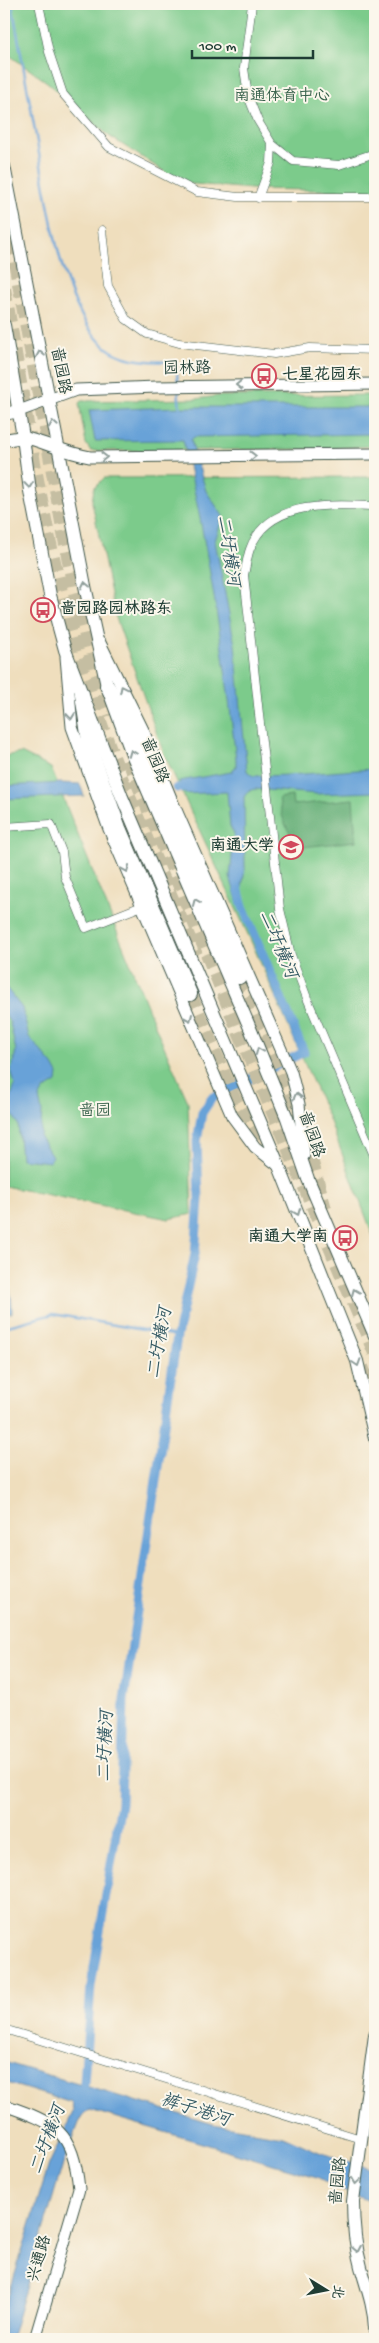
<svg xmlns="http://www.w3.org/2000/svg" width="379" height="2343" font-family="'Gochi Hand','LXGW WenKai TC',sans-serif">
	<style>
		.green { fill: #7ccb8b; stroke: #4e8460 }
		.forest { fill: #65af77; stroke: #427656 }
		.water { fill: #68a2d8; stroke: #447086 }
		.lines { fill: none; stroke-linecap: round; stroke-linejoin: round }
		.stream { stroke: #68a2d8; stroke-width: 2.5 }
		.canal { stroke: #68a2d8; stroke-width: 9 }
		.highway-tunnel { stroke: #c5bea2; stroke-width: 14; stroke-dasharray: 14 7; stroke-linecap: butt }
		.street-casing { stroke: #3e5549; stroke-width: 9 }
		.secondary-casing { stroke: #3e5549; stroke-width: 13 }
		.primary-casing { stroke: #3e5549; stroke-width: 14 }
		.highway-casing { stroke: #3e5549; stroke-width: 16 }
		.street { stroke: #fff; stroke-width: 8 }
		.secondary { stroke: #fff; stroke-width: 11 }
		.primary { stroke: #fff; stroke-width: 12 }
		.highway { stroke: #fff; stroke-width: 14 }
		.oneway { stroke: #8f9e9a }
		.labels { text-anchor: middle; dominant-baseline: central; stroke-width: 4; stroke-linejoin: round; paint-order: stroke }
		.park-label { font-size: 16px; fill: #36604a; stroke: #fbf7ec }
		.street-label { font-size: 16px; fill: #1f3d34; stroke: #fbf7ec }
		.poi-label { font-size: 16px; font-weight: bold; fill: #1f3d34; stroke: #fbf7ec; text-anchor: start }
		.water-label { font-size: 18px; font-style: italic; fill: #355b65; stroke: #fbf7ec }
	</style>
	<rect width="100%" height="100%" fill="#fbf7ec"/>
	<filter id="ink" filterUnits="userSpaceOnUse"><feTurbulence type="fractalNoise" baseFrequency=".02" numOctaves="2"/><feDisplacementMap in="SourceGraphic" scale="10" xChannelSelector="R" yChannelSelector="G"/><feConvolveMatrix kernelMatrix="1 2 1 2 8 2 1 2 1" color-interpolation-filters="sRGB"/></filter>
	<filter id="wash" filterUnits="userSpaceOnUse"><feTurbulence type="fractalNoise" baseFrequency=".0096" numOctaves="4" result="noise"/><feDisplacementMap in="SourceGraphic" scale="20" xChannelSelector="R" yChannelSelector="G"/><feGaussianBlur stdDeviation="1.12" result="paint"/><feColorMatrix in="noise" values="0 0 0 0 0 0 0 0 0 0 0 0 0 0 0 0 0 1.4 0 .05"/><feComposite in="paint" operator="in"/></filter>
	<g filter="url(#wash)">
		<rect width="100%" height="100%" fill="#efdebd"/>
		<path class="green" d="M 4,4 L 375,4 L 375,191 L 251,189 L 182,183 L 109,136 L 47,82 L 9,55 L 4,25 Z
			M 375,395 L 375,446 L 314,449 L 91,451 L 86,444 L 79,403 L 81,401 L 196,399 L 218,396 Z
			M 375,477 L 375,1241 L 329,1119 L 251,941 L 164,754 L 116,618 L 92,502 L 94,488 L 104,478 Z
			M 21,753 L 51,768 L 154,1023 L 188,1102 L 192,1214 L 169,1219 L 4,1186 L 4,756 Z"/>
		<path class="forest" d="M 292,796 L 293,805 L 353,799 L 356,841 L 303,847 C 286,832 282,820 279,798 Z"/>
		<path class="water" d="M 180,407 L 375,407 L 375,434 L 194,437 L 191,440 L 206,491 L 223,516 L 215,541 L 235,645 L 247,771 L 253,776 C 294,776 334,771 375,769 L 375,792 L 317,794 L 255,789 L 248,791 L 244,797 L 245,869 L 239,906 L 230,877 L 234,834 L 230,826 L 227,792 L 185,794 L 179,781 L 232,772 L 236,766 L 236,759 C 224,652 208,545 183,440 L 95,441 L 89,410 Z
			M 61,783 L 80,784 L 84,796 L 4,799 L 4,786 Z
			M 4,985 L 22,1008 L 29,1037 L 53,1065 L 58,1074 L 57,1082 L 44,1090 L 39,1098 L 42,1112 L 40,1137 L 52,1156 L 50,1162 L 21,1159 L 18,1124 L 12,1114 L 10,1099 L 15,1085 L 11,1070 L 16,1051 L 10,1023 L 4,1013 Z
			M 4,1275 C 11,1287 12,1299 12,1313 L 4,1314 Z
			M 4,2062 L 213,2124 L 283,2136 L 319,2152 L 375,2170 L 375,2203 L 341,2190 L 317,2177 L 90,2110 L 84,2114 L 79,2123 L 62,2167 L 11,2339 L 4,2339 L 4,2310 L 49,2164 L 73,2112 L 72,2103 L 4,2082 Z"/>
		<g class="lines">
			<path class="stream" d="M 12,4 C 20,50 29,96 37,142 C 47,197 61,313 107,348 C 126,363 154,361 176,362 L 178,384
				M 178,389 L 180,409
				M 4,1327 L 53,1314 L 177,1336"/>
			<path class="canal" d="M 177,788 L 193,786
				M 83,2097 L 91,1986 L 121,1803 L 124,1700 L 177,1336 L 195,1254 L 199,1199 L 197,1141 L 202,1113 L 212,1098 L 304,1052 L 243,907 L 238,887"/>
		</g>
	</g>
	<g filter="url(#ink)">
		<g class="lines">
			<path class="highway-tunnel" d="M 4,200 L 74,589 L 95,672 L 111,715
				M 4,288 C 26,415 45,551 84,674 C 114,770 157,862 196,955
				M 128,759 L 239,1032 L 375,1353
				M 239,977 L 299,1117
				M 190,994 L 234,1098 L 270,1160
				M 305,1138 L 325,1209
				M 362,1367 L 375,1401"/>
			<defs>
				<path id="street" d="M 39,4 L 49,52 L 63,94 L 109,147 L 197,192 L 238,197 L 375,197
					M 252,4 L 244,68 L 248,96 L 258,121 L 272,144 L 271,163 L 258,198
					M 272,144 L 293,161 L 339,165 L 375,153
					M 102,230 L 108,286 L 126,319 L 147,334 L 179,343 L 274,354 L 310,348 L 375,350
					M 375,506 C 332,505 268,499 250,549 C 247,557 246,567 244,575 L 280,909 L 291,955 L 307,998 L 375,1158
					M 4,827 L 51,824 L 62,852 L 65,877 L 86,928 L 142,906
					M 4,2029 L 361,2139"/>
				<path id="secondary" d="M 19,411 L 76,390 L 157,387 L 375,384
					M 23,437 C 46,443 67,453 90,457 L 375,454
					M 100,643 L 143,730 L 173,803 L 291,1072 L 299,1104 L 304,1155
					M 66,657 L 72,727 L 109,829 L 232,1116 L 255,1147 L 279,1166
					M 4,2105 C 56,2123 73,2130 79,2189 L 35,2339"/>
				<path id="primary" d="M 4,166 L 85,586 L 107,686 L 132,754 L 250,1028 L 287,1118 L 308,1179 L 375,1336
					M 4,325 L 23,437 L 30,491 L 50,595 L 65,650 L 122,797 L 279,1166 L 328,1289 L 357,1361 L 375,1438
					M 4,414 L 19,411
					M 4,440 L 23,437
					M 375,2035 L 353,2201 C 353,2223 355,2245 361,2267 C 367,2288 374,2306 375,2328"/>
				<path id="highway" d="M 107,686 L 132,723 L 239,977
					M 82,694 L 90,748 L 119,828 L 190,994"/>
			</defs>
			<use href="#street" class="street-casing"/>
			<use href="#secondary" class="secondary-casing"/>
			<use href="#primary" class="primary-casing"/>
			<use href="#highway" class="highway-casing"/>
			<use href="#street" class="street"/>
			<use href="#secondary" class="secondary"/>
			<use href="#primary" class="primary"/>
			<use href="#highway" class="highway"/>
		</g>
		<defs><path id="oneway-chevron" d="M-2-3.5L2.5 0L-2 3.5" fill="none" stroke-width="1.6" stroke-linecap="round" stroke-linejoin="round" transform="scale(1.25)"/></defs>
		<g class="oneway">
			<use href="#oneway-chevron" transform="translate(40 354) rotate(-101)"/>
			<use href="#oneway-chevron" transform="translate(239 385) rotate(179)"/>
			<use href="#oneway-chevron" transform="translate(53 424) rotate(-100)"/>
			<use href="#oneway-chevron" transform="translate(253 456) rotate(-1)"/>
			<use href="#oneway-chevron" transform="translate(104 457) rotate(-1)"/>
			<use href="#oneway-chevron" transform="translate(29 485) rotate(83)"/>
			<use href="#oneway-chevron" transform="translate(85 585) rotate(-102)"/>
			<use href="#oneway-chevron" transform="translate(123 689) rotate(-116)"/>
			<use href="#oneway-chevron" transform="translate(71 716) rotate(84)"/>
			<use href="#oneway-chevron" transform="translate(132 753) rotate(-111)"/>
			<use href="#oneway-chevron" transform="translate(126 869) rotate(67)"/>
			<use href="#oneway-chevron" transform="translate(196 902) rotate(-113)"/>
			<use href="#oneway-chevron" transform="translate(189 1018) rotate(66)"/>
			<use href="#oneway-chevron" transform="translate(259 1051) rotate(-113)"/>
			<use href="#oneway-chevron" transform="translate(297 1096) rotate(-104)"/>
			<use href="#oneway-chevron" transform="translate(297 1212) rotate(68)"/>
			<use href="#oneway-chevron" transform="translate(355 1292) rotate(-113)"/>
			<use href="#oneway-chevron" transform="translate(357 1363) rotate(72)"/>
			<use href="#oneway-chevron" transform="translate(356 2181) rotate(98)"/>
			<use href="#oneway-chevron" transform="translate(357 2249) rotate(79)"/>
		</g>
	</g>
	<defs>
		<symbol id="bus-ring" viewBox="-11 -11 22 22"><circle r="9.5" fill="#fbf7ec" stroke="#d1495b" stroke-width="1.5"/><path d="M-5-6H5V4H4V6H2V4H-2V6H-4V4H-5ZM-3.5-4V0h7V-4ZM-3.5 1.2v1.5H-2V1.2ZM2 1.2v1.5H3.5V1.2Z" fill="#d1495b"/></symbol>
		<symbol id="university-ring" viewBox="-11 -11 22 22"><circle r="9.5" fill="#fbf7ec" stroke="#d1495b" stroke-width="1.5"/><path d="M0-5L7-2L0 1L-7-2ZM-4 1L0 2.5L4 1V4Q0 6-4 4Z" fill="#d1495b"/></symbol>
	</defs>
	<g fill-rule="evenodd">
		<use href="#bus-ring" x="250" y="362" width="28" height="28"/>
		<use href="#bus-ring" x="29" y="596" width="28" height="28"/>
		<use href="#university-ring" x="277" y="833" width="28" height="28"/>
		<use href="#bus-ring" x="331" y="1224" width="28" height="28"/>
	</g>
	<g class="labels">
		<g class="park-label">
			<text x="282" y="97">南通体育中心</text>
			<text x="95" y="1112">啬园</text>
		</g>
		<g class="street-label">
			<text transform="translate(187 370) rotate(-1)">园林路</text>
			<text transform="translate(59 371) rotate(79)">啬园路</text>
			<text transform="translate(153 761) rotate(68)">啬园路</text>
			<text transform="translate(310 1135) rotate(71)">啬园路</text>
			<text transform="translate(340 2181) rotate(-84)">啬园路</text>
			<text transform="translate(41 2259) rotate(-74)">兴通路</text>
		</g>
		<g class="poi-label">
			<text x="282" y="376">七星花园东</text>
			<text x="60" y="610">啬园路园林路东</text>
			<text x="274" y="847" text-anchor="end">南通大学</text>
			<text x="328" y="1238" text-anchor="end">南通大学南</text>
		</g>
		<g class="water-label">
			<text transform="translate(227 551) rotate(81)">二圩横河</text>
			<text transform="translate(277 945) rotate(67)">二圩横河</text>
			<text transform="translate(161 1343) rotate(-80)">二圩横河</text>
			<text transform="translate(107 1746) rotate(-88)">二圩横河</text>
			<text transform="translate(195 2111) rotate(18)">裤子港河</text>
			<text transform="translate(49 2140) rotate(-70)">二圩横河</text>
		</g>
	</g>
	<rect width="379" height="2343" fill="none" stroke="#fbf7ec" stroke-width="20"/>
	<g transform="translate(326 2290) rotate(100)" stroke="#fbf7ec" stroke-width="4" paint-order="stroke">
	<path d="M0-4L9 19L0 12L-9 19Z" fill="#1f3d34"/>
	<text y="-8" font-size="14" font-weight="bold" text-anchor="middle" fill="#1f3d34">北</text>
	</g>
	<path d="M192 50v8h121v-8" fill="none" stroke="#1f3d34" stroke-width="2.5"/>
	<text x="199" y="50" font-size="15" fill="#1f3d34" stroke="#fbf7ec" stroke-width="4" paint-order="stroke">100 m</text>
</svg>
